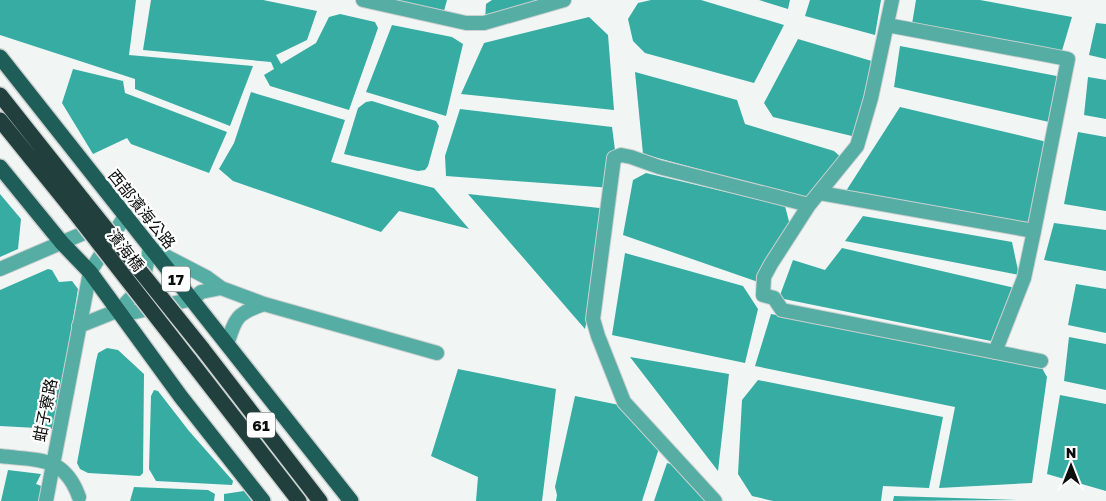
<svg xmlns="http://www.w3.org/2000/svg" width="1106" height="501" font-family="'Golos Text','Noto Sans TC',sans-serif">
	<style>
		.water { fill: #36aca2 }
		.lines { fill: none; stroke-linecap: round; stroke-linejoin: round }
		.minor-casing { stroke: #ccd1d0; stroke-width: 16 }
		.major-casing { stroke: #ccd1d0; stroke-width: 18 }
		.highway-casing { stroke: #ccd1d0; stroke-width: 18 }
		.minor { stroke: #55ada4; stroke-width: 14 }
		.major { stroke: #1f5e58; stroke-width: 15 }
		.highway { stroke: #21403d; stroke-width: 15 }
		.highway-bridge-casing { stroke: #ccd1d0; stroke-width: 18; stroke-linecap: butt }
		.highway-bridge { stroke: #21403d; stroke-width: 15 }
		.labels { text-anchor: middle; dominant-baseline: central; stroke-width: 4.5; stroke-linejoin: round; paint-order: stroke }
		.shield { fill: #fff; stroke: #555656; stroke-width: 1 }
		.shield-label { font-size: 15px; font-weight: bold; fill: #0c0d0d }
		.street-label { font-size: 16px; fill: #0c0d0d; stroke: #fff }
	</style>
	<rect width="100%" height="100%" fill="#f1f6f5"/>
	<path class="water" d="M 0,0 L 136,0 L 129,55 L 253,66 L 230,126 L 135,89 L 135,79 L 0,35 Z
		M 151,0 L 263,0 L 317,11 L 307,40 L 276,55 L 281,64 L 316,43 L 329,17 L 340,14 L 375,22 L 378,28 L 349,110 L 270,86 L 264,75 L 274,69 L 271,62 L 143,50 Z
		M 393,0 L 447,0 L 444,11 Z
		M 492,0 L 553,0 L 485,20 L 486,4 Z
		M 651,0 L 701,0 L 784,25 L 754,83 L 645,53 L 633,41 L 628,19 L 638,3 Z
		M 759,0 L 790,0 L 788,9 Z
		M 810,0 L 881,0 L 875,35 L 805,16 Z
		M 916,0 L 980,0 L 1072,17 L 1061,54 L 912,24 Z
		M 589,17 L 608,35 L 614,110 L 461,94 L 484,43 Z
		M 1096,23 L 1106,24 L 1106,59 L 1089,55 Z
		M 392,25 L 452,37 L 463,44 L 446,116 L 366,92 Z
		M 798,39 L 875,62 L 856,137 L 773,117 L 764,103 Z
		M 900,46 L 1062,77 L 1049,122 L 894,87 Z
		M 73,69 L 123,81 L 125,93 L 227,132 L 209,173 L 131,144 L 127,138 L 93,154 L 62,103 Z
		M 635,72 L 737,100 L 745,124 L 834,151 L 845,161 L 809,199 L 643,154 Z
		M 1088,77 L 1106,80 L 1106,119 L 1084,115 Z
		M 251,92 L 345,120 L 331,162 L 434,188 L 469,229 L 399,211 L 381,232 L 233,181 L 219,169 L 234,143 Z
		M 372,101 L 436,121 L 439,126 L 428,166 L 425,170 L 418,171 L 344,154 L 358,108 L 366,102 Z
		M 900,107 L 1047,142 L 1032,225 L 846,191 Z
		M 460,109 L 612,127 L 615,150 L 612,188 L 446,176 L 445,156 Z
		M 1078,132 L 1106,137 L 1106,211 L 1064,204 Z
		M 646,173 L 785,206 L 792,233 L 761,283 L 623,235 L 633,180 Z
		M 0,194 L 21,219 L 18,249 L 0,257 Z
		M 468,194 L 609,209 L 585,329 Z
		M 863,216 L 1012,242 L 1019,275 L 845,241 Z
		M 1054,223 L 1106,230 L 1106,271 L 1044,260 Z
		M 842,248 L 1015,288 L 996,342 L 779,298 L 793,260 L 825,270 Z
		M 625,253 L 743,286 L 758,309 L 745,363 L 612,335 Z
		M 48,269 L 52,270 L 59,282 L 72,281 L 78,289 L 55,429 L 0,426 L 0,290 Z
		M 1076,284 L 1106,289 L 1106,333 L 1068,325 Z
		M 771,314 L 1042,368 L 1047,377 L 1032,483 L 939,488 L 955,407 L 755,366 Z
		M 1069,337 L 1106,344 L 1106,390 L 1064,381 Z
		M 107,348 L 118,350 L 144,374 L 143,473 L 140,476 L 88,473 L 80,469 L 77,463 L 96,361 L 98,353 Z
		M 630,357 L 729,374 L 718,471 Z
		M 458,369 L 556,389 L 542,501 L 476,501 L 478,477 L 431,456 Z
		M 758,380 L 943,417 L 929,488 L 883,486 L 881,501 L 773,501 L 752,496 L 738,474 L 742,400 Z
		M 154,390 L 158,391 L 189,431 L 233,481 L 232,485 L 156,481 L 149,469 L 151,396 Z
		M 1060,395 L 1106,404 L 1106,491 L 1047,474 Z
		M 575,396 L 629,407 L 661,442 L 642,501 L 556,501 L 557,495 L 555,487 Z
		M 667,463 L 684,468 L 710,501 L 654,501 Z
		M 8,470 L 41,474 L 36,484 L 44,487 L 41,501 L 1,501 Z
		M 134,487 L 208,490 L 215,494 L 214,501 L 130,501 Z
		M 244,491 L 252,501 L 224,501 L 224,494 Z
		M 894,496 L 1018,500 L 893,501 Z"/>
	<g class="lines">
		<defs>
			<path id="minor" d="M 363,0 L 466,23 L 484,23 L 564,0
				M 892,0 L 871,98 L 857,146 L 809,205 L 771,264 L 764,277 L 763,295 L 774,298 L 782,310 L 1041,361
				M 820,193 L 1034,231 L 1068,59 L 887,25
				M 0,269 L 98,227
				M 119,310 L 142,286 L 150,248 L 206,277 L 221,288
				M 79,326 L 119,310 L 135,312 L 193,299 L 201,292 L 221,288 L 264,304 L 437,353
				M 227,345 C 235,318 237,313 264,304
				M 995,352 L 1024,278 L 1034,231
				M 0,456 C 38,461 64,455 79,497
				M 46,501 L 90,272 L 125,216
				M 715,501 L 624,402 L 598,336 L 593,319 L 614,158 L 621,155 L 631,157 L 659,167 L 809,205"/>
			<path id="major" d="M 0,57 L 351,501
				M 0,167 L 62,243 L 90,272 L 181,397 L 263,501"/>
			<path id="highway" d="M 0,95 L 84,201
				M 0,120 L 72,209
				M 202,348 L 320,501
				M 189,359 L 299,501"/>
		</defs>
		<use href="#minor" class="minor-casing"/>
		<use href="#major" class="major-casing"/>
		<use href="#highway" class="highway-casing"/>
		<use href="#minor" class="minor"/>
		<use href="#major" class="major"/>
		<use href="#highway" class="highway"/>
		<defs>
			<path id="highway-bridge" d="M 84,201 L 202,348
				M 72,209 L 189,359"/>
		</defs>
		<use href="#highway-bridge" class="highway-bridge-casing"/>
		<use href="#highway-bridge" class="highway-bridge"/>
	</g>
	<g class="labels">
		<g class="shield">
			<rect x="162" y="266.5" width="28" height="25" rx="4"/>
			<rect x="247" y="412.5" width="28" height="25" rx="4"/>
		</g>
		<g class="shield-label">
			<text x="176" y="279">17</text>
			<text x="261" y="425">61</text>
		</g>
		<g class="street-label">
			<text transform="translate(142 209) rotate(51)">西部濱海公路</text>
			<text transform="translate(126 250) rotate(52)">濱海橋</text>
			<text transform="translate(45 410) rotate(-79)">蚶子寮路</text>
		</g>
	</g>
	<g transform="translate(1071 466)" stroke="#ffffff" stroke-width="4" paint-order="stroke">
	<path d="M0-4L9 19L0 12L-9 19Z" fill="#0c0d0d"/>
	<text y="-8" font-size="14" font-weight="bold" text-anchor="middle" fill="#0c0d0d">N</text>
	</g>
</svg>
